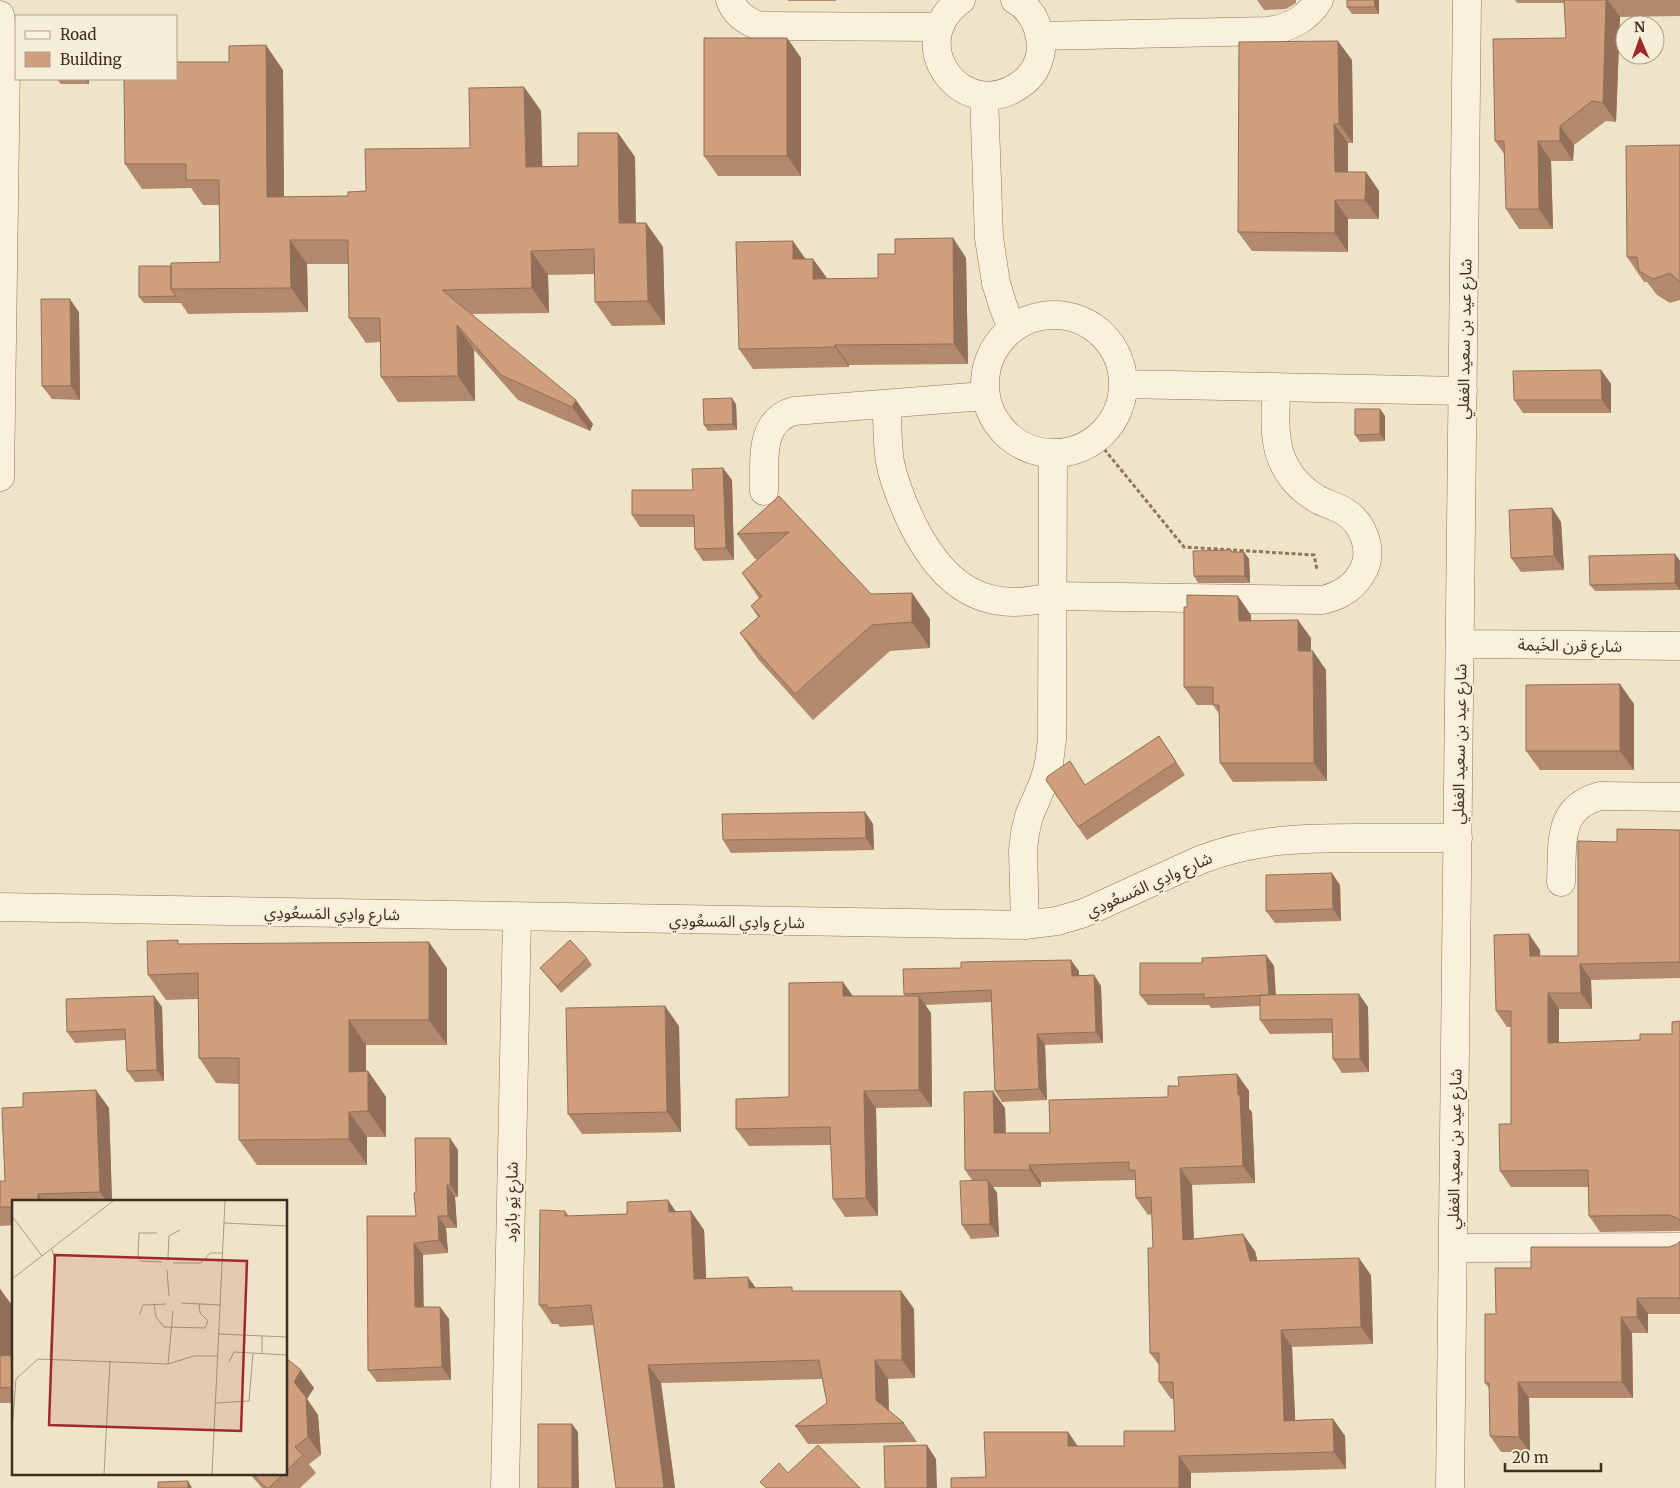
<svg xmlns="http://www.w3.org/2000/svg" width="1680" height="1488" font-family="Merriweather,'Noto Sans Arabic',serif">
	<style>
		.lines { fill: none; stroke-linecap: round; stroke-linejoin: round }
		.minor-casing { stroke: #8d765c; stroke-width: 29 }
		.path { stroke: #8d765c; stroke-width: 3; stroke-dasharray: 4 2.5; stroke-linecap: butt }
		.minor { stroke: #faf1dc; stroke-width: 28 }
		.wall { fill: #b2896c }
		.shaded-wall { fill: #916f58 }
		.building { fill: #cf9f7d; stroke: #916f58 }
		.labels { text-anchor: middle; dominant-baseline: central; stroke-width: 4.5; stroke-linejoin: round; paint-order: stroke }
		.street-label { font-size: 16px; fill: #3d2e20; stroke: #f7eed8 }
		.inset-road { fill: none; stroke: #a89b85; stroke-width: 1 }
		.view { fill: #9e2a2b; fill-opacity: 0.15; stroke: #9e2a2b; stroke-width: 2.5 }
		.inset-edge { fill: none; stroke: #3d2e20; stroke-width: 2.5 }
	</style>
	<rect width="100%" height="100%" fill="#f0e4c8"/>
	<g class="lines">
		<defs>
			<path id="minor" d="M 730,0 C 735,14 746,21 759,26 L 939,27
				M 961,0 C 900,44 966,130 1025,81 C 1035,73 1042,57 1041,44 C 1039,26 1032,9 1015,0
				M 0,15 L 4,40 L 6,65 L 0,477
				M 1040,36 L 1269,31 C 1291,27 1307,19 1319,0
				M 984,96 L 989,238 L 996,283 L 1003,306 L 1012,328
				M985 384a69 69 0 1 1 138 0a69 69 0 1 1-138 0Z
				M 1123,384 L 1463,391
				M 887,404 C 887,424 887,442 890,462 C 894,483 903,504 912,523 C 942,584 983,616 1053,596 L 1323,600 C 1342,595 1355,587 1364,569 C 1373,549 1363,523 1345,512 C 1336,506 1326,504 1317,499 C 1304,491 1292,480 1285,466 C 1272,443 1276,413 1276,387
				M 764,491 C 765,462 758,421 794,411 L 984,396
				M 1460,644 L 1680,646
				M 1561,882 C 1563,844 1556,808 1600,796 L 1680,797
				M 0,907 L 1025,925 L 1057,921 L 1084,913 L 1200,860 C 1255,839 1301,838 1358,838 C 1392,838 1425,838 1458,838
				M 1025,925 L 1023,850 L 1025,833 L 1029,816 L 1044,781 L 1049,763 L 1052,739 L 1053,453
				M 1453,1248 L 1680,1247
				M 505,1488 L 517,917
				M 1450,1488 L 1467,0"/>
		</defs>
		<use href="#minor" class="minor-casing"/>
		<path class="path" d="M 1096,439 L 1184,547 L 1314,555 L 1317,570"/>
		<use href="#minor" class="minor"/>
	</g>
	<path class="wall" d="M 788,0 L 836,0 L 836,1 L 788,1 Z
		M 1257,0 L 1296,0 L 1296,3 L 1286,9 L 1264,10 Z
		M 1347,0 L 1379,0 L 1379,14 L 1352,14 L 1347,7 Z
		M 1515,0 L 1680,0 L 1680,16 L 1620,17 L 1616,122 L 1606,121 L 1574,145 L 1573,161 L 1551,161 L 1553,229 L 1519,229 L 1506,209 L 1505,155 L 1495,141 L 1566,38 L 1564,3 L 1517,3 Z
		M 787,38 L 801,58 L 801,176 L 718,176 L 704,156 Z
		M 1352,60 L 1353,143 L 1348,143 L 1348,172 L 1366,172 L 1379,191 L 1379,219 L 1348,219 L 1348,252 L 1252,251 L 1238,232 Z
		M 283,70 L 284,197 L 348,196 L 366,191 L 470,148 L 524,87 L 541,111 L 542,167 L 578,166 L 618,133 L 635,157 L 636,223 L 646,223 L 663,247 L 665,325 L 612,326 L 595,302 L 595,274 L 548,275 L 549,313 L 472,314 L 593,424 L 590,431 L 518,400 L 474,350 L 475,401 L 398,402 L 381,377 L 380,342 L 366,343 L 349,318 L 349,264 L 307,264 L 308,312 L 188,314 L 181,303 L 144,303 L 139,297 L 171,266 L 220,262 L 219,205 L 203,205 L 191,188 L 142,189 L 125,164 Z
		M 57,79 L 89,79 L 89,84 L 61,84 Z
		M 1680,145 L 1680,300 L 1670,303 L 1657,295 L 1647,282 L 1644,282 L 1627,257 Z
		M 953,238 L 966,258 L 968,364 L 849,365 L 849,367 L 753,369 L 739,349 L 805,259 L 827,279 L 878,278 L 895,254 Z
		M 79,312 L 80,400 L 52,399 L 42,386 Z
		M 1601,370 L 1611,384 L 1611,413 L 1523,413 L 1514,400 Z
		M 736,404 L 737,430 L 708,431 L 704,425 Z
		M 1380,409 L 1385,416 L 1385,441 L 1360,442 L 1355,435 Z
		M 723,468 L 732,480 L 734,560 L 703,561 L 695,549 L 694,527 L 640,527 L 632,515 L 693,490 Z
		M 779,496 L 871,594 L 912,593 L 930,619 L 930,648 L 890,651 L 813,720 L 758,659 L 740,633 L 758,617 L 751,606 L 759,598 L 742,573 L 758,559 L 755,559 L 737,534 Z
		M 1552,508 L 1561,522 L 1564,570 L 1521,572 L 1511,558 Z
		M 1231,550 L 1233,552 L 1244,552 L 1249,559 L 1250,583 L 1198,583 L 1194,576 Z
		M 1675,554 L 1680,561 L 1680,590 L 1595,591 L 1590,585 Z
		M 1251,615 L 1251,621 L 1311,638 L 1311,651 L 1326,670 L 1327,781 L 1233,782 L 1220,763 L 1219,714 L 1213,705 L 1197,705 L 1184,687 Z
		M 1634,704 L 1634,770 L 1540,770 L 1526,751 Z
		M 1159,736 L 1185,775 L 1087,840 L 1078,827 L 1086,785 Z
		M 865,812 L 873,824 L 874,850 L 731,853 L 723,840 Z
		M 1680,830 L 1680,978 L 1591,980 L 1592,1009 L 1559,1009 L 1559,1043 L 1640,1040 L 1672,1034 L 1680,1021 L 1680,1231 L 1600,1232 L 1589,1216 L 1588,1187 L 1511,1187 L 1500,1171 L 1511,1124 L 1511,1027 L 1507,1027 L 1496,1011 L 1540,950 L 1540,956 L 1578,956 L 1617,842 Z
		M 1340,885 L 1341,921 L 1275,923 L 1266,911 Z
		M 180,944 L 447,968 L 447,1045 L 366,1045 L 366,1071 L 368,1071 L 386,1097 L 386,1137 L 367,1137 L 367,1165 L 257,1165 L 239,1140 L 239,1084 L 216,1083 L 199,1058 L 198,999 L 166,1000 L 148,975 Z
		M 1266,955 L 1274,966 L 1276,995 L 1368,1007 L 1369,1072 L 1342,1073 L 1333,1059 L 1332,1033 L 1270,1034 L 1260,1020 L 1260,1006 L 1211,1008 L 1209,1005 L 1148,1005 L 1140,995 L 1202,963 Z
		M 587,958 L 592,965 L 561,993 L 545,974 L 540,968 Z
		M 1079,971 L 1079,975 L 1094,975 L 1101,986 L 1103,1043 L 1045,1045 L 1047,1100 L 1002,1102 L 995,1091 L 991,1002 L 925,1005 L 931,1013 L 932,1107 L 876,1108 L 878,1216 L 845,1217 L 833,1199 L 831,1145 L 749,1146 L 736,1129 L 789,1097 L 843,982 L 853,996 L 905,996 L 904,994 Z
		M 154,996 L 162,1007 L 164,1081 L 135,1082 L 127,1071 L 126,1040 L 75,1043 L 67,1032 Z
		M 679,1026 L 681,1132 L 582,1134 L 568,1114 Z
		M 1237,1074 L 1249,1091 L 1249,1109 L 1252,1112 L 1255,1183 L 1192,1185 L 1194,1239 L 1255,1251 L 1257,1261 L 1371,1275 L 1373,1344 L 1292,1347 L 1295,1420 L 1333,1419 L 1345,1436 L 1346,1469 L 1191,1473 L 1191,1488 L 951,1488 L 986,1477 L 1068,1432 L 1078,1446 L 1124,1446 L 1175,1431 L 1174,1399 L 1171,1399 L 1159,1382 L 1159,1365 L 1150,1353 L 1153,1248 L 1152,1214 L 1148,1215 L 1136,1198 L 1135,1180 L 1041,1182 L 1041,1187 L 993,1187 L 997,1193 L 999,1237 L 971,1239 L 962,1225 L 972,1180 L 965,1170 L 1005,1108 L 1006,1133 L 1050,1133 L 1168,1097 L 1179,1086 Z
		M 109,1108 L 112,1202 L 14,1202 L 14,1225 L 0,1226 L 0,1181 L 5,1181 Z
		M 458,1150 L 458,1197 L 455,1197 L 457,1228 L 446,1228 L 448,1253 L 423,1255 L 423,1307 L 440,1307 L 449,1319 L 451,1380 L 377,1382 L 368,1370 L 416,1216 L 416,1193 Z
		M 565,1211 L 569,1216 L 676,1212 L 704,1230 L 706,1278 L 756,1288 L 794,1291 L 901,1291 L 914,1309 L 915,1378 L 888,1379 L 889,1411 L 904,1423 L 917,1442 L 808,1444 L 795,1426 L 827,1403 L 822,1379 L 661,1383 L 675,1488 L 616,1488 L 594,1325 L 560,1327 L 558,1324 L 552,1324 L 539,1305 Z
		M 1680,1241 L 1680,1314 L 1648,1314 L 1648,1333 L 1632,1333 L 1633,1398 L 1529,1398 L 1530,1452 L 1501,1452 L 1490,1436 L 1489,1388 L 1485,1383 L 1496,1314 L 1531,1268 L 1669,1247 L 1677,1244 Z
		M 0,1289 L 11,1304 L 11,1355 L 14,1359 L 14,1403 L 0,1403 Z
		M 286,1358 L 314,1388 L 307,1399 L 318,1415 L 321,1455 L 309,1464 L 316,1473 L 300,1488 L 262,1488 L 250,1474 L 286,1474 Z"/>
	<path class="shaded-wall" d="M 1374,0 L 1379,0 L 1379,14 L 1375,7 Z
		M 1606,0 L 1608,0 L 1620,17 L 1616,122 L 1603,103 Z
		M 787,38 L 801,58 L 801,176 L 787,156 Z
		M 1338,41 L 1352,60 L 1353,143 L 1339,124 Z
		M 266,45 L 283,70 L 284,221 L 267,197 Z
		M 85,79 L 89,79 L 89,84 Z
		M 524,87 L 541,111 L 543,191 L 526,167 Z
		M 1334,124 L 1348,143 L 1348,191 L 1335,172 Z
		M 1560,126 L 1574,145 L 1573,161 L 1560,141 Z
		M 618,133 L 635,157 L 636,247 L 619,223 Z
		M 1538,141 L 1551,161 L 1553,229 L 1539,209 Z
		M 1366,172 L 1379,191 L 1379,219 L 1365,200 Z
		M 1335,200 L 1348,219 L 1348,252 L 1335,233 Z
		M 646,223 L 663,247 L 665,325 L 648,301 Z
		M 953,238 L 966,258 L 968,364 L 954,344 Z
		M 290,240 L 307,264 L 308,312 L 291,288 Z
		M 793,241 L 807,261 L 793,259 Z
		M 531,251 L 548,275 L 549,313 L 532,288 Z
		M 813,259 L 827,278 L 813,279 Z
		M 70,299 L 79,312 L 80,400 L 71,386 Z
		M 457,325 L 474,350 L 475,401 L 458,376 Z
		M 835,345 L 849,365 L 849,367 L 835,347 Z
		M 1601,370 L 1611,384 L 1611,413 L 1602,400 Z
		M 732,398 L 736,404 L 737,430 L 733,424 Z
		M 576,400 L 593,424 L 590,431 L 572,407 Z
		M 1380,409 L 1385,416 L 1385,441 L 1380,434 Z
		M 723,468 L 732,480 L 734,560 L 726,548 Z
		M 1552,508 L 1561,522 L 1564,570 L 1554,556 Z
		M 1244,552 L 1249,559 L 1250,583 L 1245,576 Z
		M 1675,554 L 1680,561 L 1680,590 L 1675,583 Z
		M 912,593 L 930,619 L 930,648 L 912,622 Z
		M 1238,596 L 1251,615 L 1252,639 L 1239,621 Z
		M 1298,620 L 1311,638 L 1311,670 L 1298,651 Z
		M 1313,651 L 1326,670 L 1327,781 L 1314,763 Z
		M 1620,684 L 1634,704 L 1634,770 L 1620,751 Z
		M 865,812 L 873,824 L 874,850 L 866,838 Z
		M 1332,873 L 1340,885 L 1341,921 L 1333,909 Z
		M 1529,934 L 1540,950 L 1541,972 L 1530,956 Z
		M 429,942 L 447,968 L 447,1045 L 429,1020 Z
		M 1266,955 L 1274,966 L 1276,1005 L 1269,995 Z
		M 1071,960 L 1079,971 L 1079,987 L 1072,976 Z
		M 1580,964 L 1591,980 L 1592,1009 L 1581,993 Z
		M 1094,975 L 1101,986 L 1103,1043 L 1096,1032 Z
		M 843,982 L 855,1000 L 843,996 Z
		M 1548,993 L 1559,1009 L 1559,1059 L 1548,1043 Z
		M 1359,994 L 1368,1007 L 1369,1072 L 1360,1059 Z
		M 154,996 L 162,1007 L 164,1081 L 157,1070 Z
		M 919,996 L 931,1013 L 932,1107 L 919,1090 Z
		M 665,1006 L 679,1026 L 681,1132 L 667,1112 Z
		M 349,1020 L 366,1045 L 366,1097 L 349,1072 Z
		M 1037,1034 L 1045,1045 L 1047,1100 L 1039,1089 Z
		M 368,1071 L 386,1097 L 386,1137 L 368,1111 Z
		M 1237,1074 L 1249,1091 L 1249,1109 L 1252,1112 L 1255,1183 L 1243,1166 L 1238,1095 Z
		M 96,1090 L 109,1108 L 112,1202 L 107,1202 L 100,1192 Z
		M 864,1091 L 876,1108 L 878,1216 L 866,1198 Z
		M 993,1091 L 1005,1108 L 1006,1150 L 994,1133 Z
		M 349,1112 L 367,1137 L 367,1165 L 349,1139 Z
		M 450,1138 L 458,1150 L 458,1197 L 450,1185 Z
		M 1029,1165 L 1041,1182 L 1041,1187 L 1030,1170 Z
		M 1180,1168 L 1192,1185 L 1194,1257 L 1183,1240 Z
		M 988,1180 L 997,1193 L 999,1237 L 990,1224 Z
		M 447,1185 L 455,1197 L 457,1228 L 448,1216 Z
		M 38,1194 L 43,1202 L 38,1202 Z
		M 668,1200 L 681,1219 L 669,1212 Z
		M 691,1211 L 704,1230 L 707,1297 L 694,1279 Z
		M 438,1216 L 446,1228 L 448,1253 L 439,1240 Z
		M 1243,1234 L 1255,1251 L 1262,1278 L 1250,1261 Z
		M 414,1243 L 423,1255 L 424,1320 L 415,1307 Z
		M 1359,1258 L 1371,1275 L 1373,1344 L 1361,1327 Z
		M 748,1277 L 761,1295 L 749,1288 Z
		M 0,1289 L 11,1304 L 11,1355 L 14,1359 L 14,1390 L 12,1387 L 0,1356 Z
		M 901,1291 L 914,1309 L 915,1378 L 902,1360 Z
		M 1637,1298 L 1648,1314 L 1648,1333 L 1637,1317 Z
		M 440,1307 L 449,1319 L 451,1380 L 442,1367 Z
		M 1621,1317 L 1632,1333 L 1633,1398 L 1622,1382 Z
		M 1281,1330 L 1292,1347 L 1296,1438 L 1284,1421 Z
		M 875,1360 L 888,1379 L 889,1419 L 876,1400 Z
		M 648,1365 L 661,1383 L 675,1488 L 664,1488 Z
		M 301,1370 L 314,1388 L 307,1399 L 318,1415 L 321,1455 L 308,1437 L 294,1382 Z
		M 1518,1382 L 1529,1398 L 1530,1452 L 1519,1437 Z
		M 1333,1419 L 1345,1436 L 1346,1469 L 1334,1452 Z
		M 572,1424 L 578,1432 L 579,1488 L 572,1488 Z
		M 1068,1432 L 1079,1449 L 1068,1446 Z
		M 927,1445 L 936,1459 L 937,1488 L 927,1488 Z
		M 1179,1456 L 1191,1473 L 1191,1488 L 1179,1488 Z
		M 188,1481 L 192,1488 L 188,1488 Z"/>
	<path class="building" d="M 1347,0 L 1374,0 L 1375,7 L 1347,7 Z
		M 1564,0 L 1606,0 L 1603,103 L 1592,101 L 1560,126 L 1560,141 L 1538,141 L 1539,209 L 1506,209 L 1504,141 L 1495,141 L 1493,39 L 1566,38 Z
		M 704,38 L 787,38 L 787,156 L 704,156 Z
		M 1338,41 L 1339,124 L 1334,124 L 1335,172 L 1366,172 L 1365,200 L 1335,200 L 1335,233 L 1238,232 L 1239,42 Z
		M 266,45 L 267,197 L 348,196 L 348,192 L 366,191 L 365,149 L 470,148 L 469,88 L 524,87 L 526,167 L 578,166 L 578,133 L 618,133 L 619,223 L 646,223 L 648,301 L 595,302 L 594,249 L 531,251 L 532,288 L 442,290 L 576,400 L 572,407 L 501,375 L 457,325 L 458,376 L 381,377 L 380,318 L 349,318 L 348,240 L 290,240 L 291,288 L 171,289 L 171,263 L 220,262 L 219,180 L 186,180 L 186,164 L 125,164 L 124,79 L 176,79 L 176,62 L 229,62 L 229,46 Z
		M 1680,145 L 1680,282 L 1670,273 L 1653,279 L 1639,271 L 1637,257 L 1627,257 L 1626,146 Z
		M 953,238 L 954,344 L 835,345 L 835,347 L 739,349 L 736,242 L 793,241 L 793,259 L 813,259 L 813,279 L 878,278 L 878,254 L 895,254 L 895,239 Z
		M 139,266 L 171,266 L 171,289 L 176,296 L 139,297 Z
		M 41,299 L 70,299 L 71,386 L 42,386 Z
		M 1601,370 L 1602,400 L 1514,400 L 1513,371 Z
		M 732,398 L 733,424 L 704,425 L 703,399 Z
		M 1355,409 L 1380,409 L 1380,434 L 1355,435 Z
		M 723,468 L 726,548 L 695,549 L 694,515 L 632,515 L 632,490 L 693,490 L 692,469 Z
		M 779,496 L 871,594 L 912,593 L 912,622 L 872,625 L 795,694 L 740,633 L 760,616 L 751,606 L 762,596 L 742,573 L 789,532 L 737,534 Z
		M 1552,508 L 1554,556 L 1511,558 L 1509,510 Z
		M 1231,550 L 1231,552 L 1244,552 L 1245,576 L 1194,576 L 1193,551 Z
		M 1675,554 L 1675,583 L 1590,585 L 1589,556 Z
		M 1187,595 L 1238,596 L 1239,621 L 1298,620 L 1298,651 L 1313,651 L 1314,763 L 1220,763 L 1219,705 L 1213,705 L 1213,687 L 1184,687 L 1184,607 L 1187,607 Z
		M 1620,684 L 1620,751 L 1526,751 L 1526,685 Z
		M 1159,736 L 1176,762 L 1078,827 L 1046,780 L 1048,776 L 1070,761 L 1085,785 Z
		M 865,812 L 866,838 L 723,840 L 722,814 Z
		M 1617,829 L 1680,830 L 1680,962 L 1580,964 L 1581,993 L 1548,993 L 1548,1043 L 1640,1040 L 1640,1034 L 1672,1034 L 1672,1022 L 1680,1021 L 1680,1221 L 1677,1218 L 1669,1215 L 1589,1216 L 1588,1170 L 1500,1171 L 1499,1124 L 1511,1124 L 1511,1011 L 1496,1011 L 1494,935 L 1529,934 L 1530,956 L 1578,956 L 1578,841 L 1617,842 Z
		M 1332,873 L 1333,909 L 1266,911 L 1266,875 Z
		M 178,940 L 178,944 L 429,942 L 429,1020 L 349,1020 L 349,1072 L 368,1071 L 368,1111 L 349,1112 L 349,1139 L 239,1140 L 239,1058 L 199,1058 L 198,973 L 148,975 L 147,941 Z
		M 570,940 L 587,958 L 557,986 L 540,968 Z
		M 1266,955 L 1269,995 L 1204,998 L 1204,994 L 1140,995 L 1140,963 L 1202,963 L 1202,958 Z
		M 1071,960 L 1072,976 L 1094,975 L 1096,1032 L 1037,1034 L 1039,1089 L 995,1091 L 991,990 L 904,994 L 903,969 L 961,968 L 961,962 Z
		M 843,982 L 843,996 L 919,996 L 919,1090 L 864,1091 L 866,1198 L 833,1199 L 830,1127 L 736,1129 L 736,1099 L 789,1097 L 789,983 Z
		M 1359,994 L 1360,1059 L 1333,1059 L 1332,1019 L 1260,1020 L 1260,995 Z
		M 154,996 L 157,1070 L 127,1071 L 125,1029 L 67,1032 L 66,999 Z
		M 665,1006 L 667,1112 L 568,1114 L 566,1008 Z
		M 1237,1074 L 1238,1095 L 1240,1095 L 1243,1166 L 1180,1168 L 1183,1240 L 1243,1234 L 1250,1261 L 1359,1258 L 1361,1327 L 1281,1330 L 1284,1421 L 1333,1419 L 1334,1452 L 1179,1456 L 1179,1488 L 951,1488 L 951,1478 L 986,1477 L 984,1432 L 1068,1432 L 1068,1446 L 1124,1446 L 1124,1431 L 1175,1431 L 1173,1382 L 1159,1382 L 1159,1353 L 1150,1353 L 1148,1248 L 1153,1248 L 1151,1197 L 1136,1198 L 1135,1170 L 1129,1170 L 1129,1162 L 1029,1165 L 1030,1170 L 965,1170 L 964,1092 L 993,1091 L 994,1133 L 1050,1133 L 1049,1100 L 1168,1097 L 1168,1086 L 1179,1086 L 1178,1077 Z
		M 96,1090 L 100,1192 L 38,1194 L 38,1202 L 14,1202 L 14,1207 L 0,1207 L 0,1181 L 5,1181 L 2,1108 L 23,1107 L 23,1093 Z
		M 415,1138 L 450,1138 L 450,1185 L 447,1185 L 448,1216 L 438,1216 L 439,1240 L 414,1243 L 415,1307 L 440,1307 L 442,1367 L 368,1370 L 367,1216 L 416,1216 L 414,1193 L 416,1193 Z
		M 988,1180 L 990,1224 L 962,1225 L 960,1181 Z
		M 668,1200 L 669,1212 L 691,1211 L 694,1279 L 748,1277 L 749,1288 L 792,1287 L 792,1291 L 901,1291 L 902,1360 L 875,1360 L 876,1400 L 904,1423 L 795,1426 L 827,1403 L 819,1360 L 648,1365 L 664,1488 L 616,1488 L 591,1305 L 547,1308 L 547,1305 L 539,1305 L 540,1210 L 565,1211 L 565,1216 L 627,1214 L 627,1202 Z
		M 1680,1241 L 1680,1298 L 1637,1298 L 1637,1317 L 1621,1317 L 1622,1382 L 1518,1382 L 1519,1437 L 1490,1436 L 1489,1383 L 1485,1383 L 1485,1314 L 1496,1314 L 1495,1268 L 1531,1268 L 1531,1247 L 1669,1247 L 1677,1244 Z
		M 0,1289 L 0,1356 L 11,1355 L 12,1387 L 0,1388 Z
		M 286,1358 L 301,1370 L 294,1382 L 306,1397 L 308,1437 L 295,1447 L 303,1455 L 286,1471 Z
		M 538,1424 L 572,1424 L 572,1488 L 538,1488 Z
		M 818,1445 L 860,1488 L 766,1488 L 760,1482 L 779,1463 L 788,1473 Z
		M 927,1445 L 927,1488 L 885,1488 L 884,1446 Z
		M 253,1474 L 283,1474 L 269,1488 L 266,1488 Z
		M 188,1481 L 188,1488 L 158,1488 L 158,1482 Z"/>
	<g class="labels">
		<g class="street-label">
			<text transform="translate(1464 339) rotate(-89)">شارع عيد بن سعيد الغفلي</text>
			<text transform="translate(1570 645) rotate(1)">شارع قرن الخَيمة</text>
			<text transform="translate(1459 744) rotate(-89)">شارع عيد بن سعيد الغفلي</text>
			<text transform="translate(1149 884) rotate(-24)">شارع وادِي المَسعُودِي</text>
			<text transform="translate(332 913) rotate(1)">شارع وادِي المَسعُودِي</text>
			<text transform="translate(737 921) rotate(1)">شارع وادِي المَسعُودِي</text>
			<text transform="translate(1454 1149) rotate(-89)">شارع عيد بن سعيد الغفلي</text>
			<text transform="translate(511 1202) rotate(-89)">شارع يَو بارُود</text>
		</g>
	</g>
	<g transform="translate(12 1200)">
		<rect width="275" height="275" fill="#f0e4c8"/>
		<path class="inset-road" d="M 0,16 L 30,56M 212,23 L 275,26M 145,33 L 127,33 L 126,57 L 129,61 L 150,62M 156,58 L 157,36 L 168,30M 161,63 L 189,63 L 198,53 L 211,53M 155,70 L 157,96M 0,79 L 101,1M 169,103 L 208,105M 142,104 L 144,117 L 152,127 L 193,128 L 196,121 L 188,113 L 187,104M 128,114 L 131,105 L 154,104M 207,134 L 275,137M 250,154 L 250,136M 38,158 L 43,62 L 40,49M 217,162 L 222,152 L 275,155M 156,164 L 161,111M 204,203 L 237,201 L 241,153M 0,231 L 4,179 L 26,159 L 156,164 L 182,156 L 206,156M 92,274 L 98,161M 200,274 L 213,1"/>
		<path class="view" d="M 43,55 L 235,61 L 229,231 L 37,225 Z"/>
		<rect width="275" height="275" class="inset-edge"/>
	</g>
	<rect x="15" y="15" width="162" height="65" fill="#f7eed8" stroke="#ada18e"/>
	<rect x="25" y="31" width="25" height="8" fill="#faf1dc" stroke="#ada18e"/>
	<text x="60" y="40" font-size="15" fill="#3d2e20">Road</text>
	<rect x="25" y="52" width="25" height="15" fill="#cf9f7d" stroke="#ada18e"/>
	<text x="60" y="65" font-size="15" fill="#3d2e20">Building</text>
	<g transform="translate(1640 40) rotate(358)"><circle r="24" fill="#f7eed8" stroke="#ada18e"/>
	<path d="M0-4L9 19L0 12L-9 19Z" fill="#9e2a2b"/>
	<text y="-8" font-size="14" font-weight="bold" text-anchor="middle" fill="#3d2e20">N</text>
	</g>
	<path d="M1505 1463v8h96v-8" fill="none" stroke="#3d2e20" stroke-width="2.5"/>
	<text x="1512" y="1463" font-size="15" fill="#3d2e20" stroke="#f7eed8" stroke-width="4" paint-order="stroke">20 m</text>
</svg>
